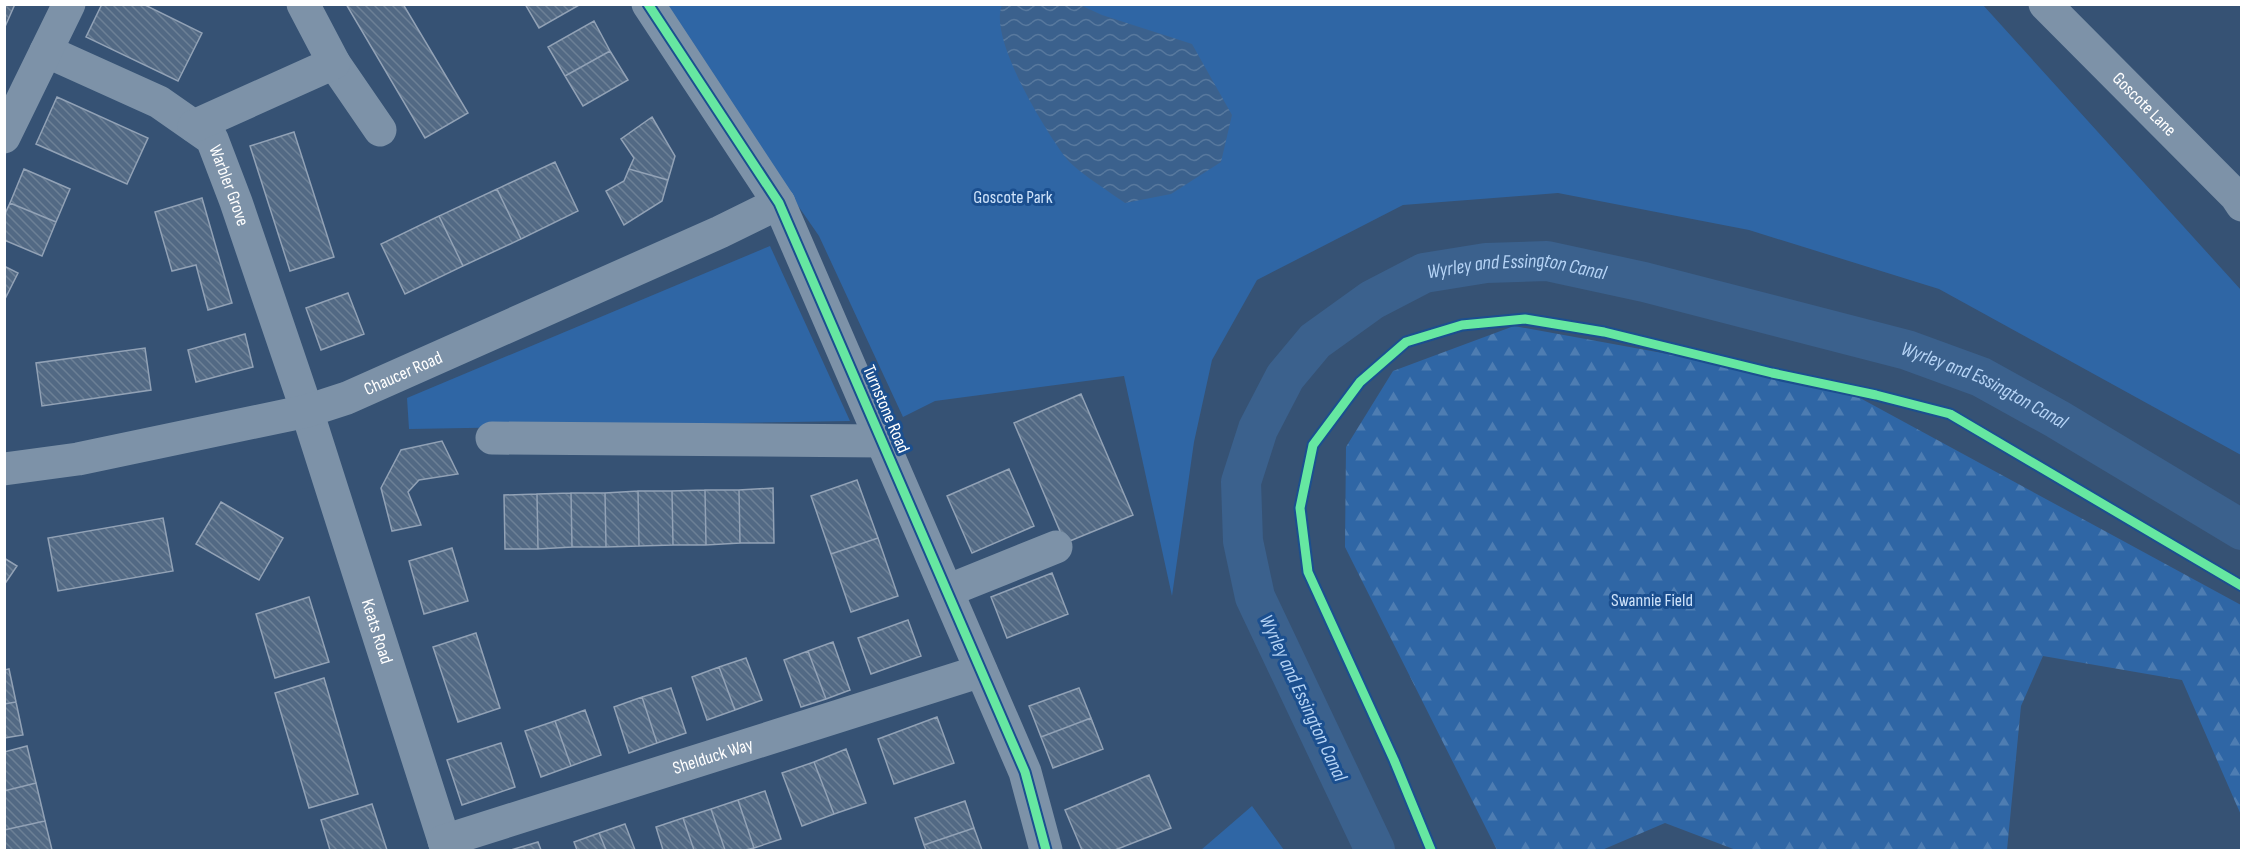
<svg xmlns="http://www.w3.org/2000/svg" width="2246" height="855" font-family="'Sofia Sans Condensed',sans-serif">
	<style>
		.green { fill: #2f66a5 }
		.forest { fill: url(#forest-firs) }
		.water { fill: url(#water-waves) }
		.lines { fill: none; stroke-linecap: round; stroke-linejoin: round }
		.canal { stroke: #3b618d; stroke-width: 40 }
		.building { fill: url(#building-back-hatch); stroke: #92a2b6; stroke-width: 1.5 }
		.minor { stroke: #7d92a8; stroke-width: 33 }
		.cycleway-casing { stroke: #1b4f8f; stroke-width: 13 }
		.cycleway { stroke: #66e7a1; stroke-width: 9 }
		.labels { text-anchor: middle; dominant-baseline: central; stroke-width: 6; stroke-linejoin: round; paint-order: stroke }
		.street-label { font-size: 18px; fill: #fff; stroke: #1b4f8f }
		.park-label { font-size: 18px; fill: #cfe3fa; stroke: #1b4f8f }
		.water-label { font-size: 20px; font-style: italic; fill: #b5d3f5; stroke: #1b4f8f }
	</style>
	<defs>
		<pattern id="forest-firs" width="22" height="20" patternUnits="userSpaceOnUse" patternTransform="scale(1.5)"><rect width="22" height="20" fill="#2f66a5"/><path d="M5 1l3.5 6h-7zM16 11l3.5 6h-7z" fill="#4e7db2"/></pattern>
		<pattern id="water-waves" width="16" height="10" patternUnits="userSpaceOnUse" patternTransform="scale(1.5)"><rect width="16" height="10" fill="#3b618d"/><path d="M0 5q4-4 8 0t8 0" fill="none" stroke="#58799e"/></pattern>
		<pattern id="building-back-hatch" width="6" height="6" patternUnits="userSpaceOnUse" patternTransform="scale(1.5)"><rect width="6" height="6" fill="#526984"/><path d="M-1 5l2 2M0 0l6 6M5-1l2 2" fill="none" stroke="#6c8096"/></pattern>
	</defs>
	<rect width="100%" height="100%" fill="#365274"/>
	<path class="green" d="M 659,5 L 1983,5 L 2241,290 L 2241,455 L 1939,289 L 1749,230 L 1558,193 L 1403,205 L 1257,280 L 1212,360 L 1194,442 L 1172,596 L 1124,376 L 935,401 L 903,417 L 819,236 Z
		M 770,246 L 850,421 L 409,429 L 407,398 Z
		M 1252,806 L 1284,850 L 1201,850 Z"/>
	<path class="forest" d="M 1514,326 L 1772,373 L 1860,398 L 2241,605 L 2241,815 L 2182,680 L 2043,656 L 2021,706 L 2007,850 L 1736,850 L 1665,823 L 1602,850 L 1497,850 L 1345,547 L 1346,447 L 1393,371 Z"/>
	<path class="water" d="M 1002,5 L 1080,5 L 1102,15 L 1192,44 L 1232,115 L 1221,162 L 1171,194 L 1125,203 C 1110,192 1076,171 1066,158 C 1045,130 988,38 1002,5 Z"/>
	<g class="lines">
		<path class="canal" id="s1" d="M 1375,850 L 1255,597 L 1243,541 L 1241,482 L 1258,429 L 1285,377 L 1315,341 L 1372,300 L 1424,273 L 1486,263 L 1547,261 L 1644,282 L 1907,350 L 1981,377 L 2057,419 L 2242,530"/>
	</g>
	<path class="building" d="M 4,4 L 15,4 L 4,29 Z
		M 102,4 L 143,4 L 202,33 L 178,81 L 86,37 Z
		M 346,4 L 403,4 L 468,113 L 425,138 Z
		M 525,4 L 581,4 L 539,28 Z
		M 594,21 L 610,51 L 565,76 L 548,47 Z
		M 610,51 L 628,80 L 583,106 L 565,76 Z
		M 57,97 L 148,138 L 127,184 L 36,144 Z
		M 652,117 L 675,156 L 668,180 L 629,169 L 634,158 L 621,139 Z
		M 294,132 L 334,257 L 290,271 L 250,146 Z
		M 555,162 L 578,211 L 521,239 L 497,189 Z
		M 24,169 L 70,189 L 56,222 L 10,203 Z
		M 629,169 L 668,180 L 662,201 L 624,225 L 606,191 L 624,181 Z
		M 497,189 L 521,239 L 463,266 L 439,216 Z
		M 202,198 L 232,303 L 208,310 L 196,265 L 172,271 L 155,212 Z
		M 10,203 L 56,222 L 42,256 L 4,240 L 4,216 Z
		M 439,216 L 463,266 L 405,294 L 381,244 Z
		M 4,266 L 18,273 L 4,301 Z
		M 348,293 L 364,334 L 321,350 L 306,308 Z
		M 245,334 L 253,367 L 196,382 L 188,350 Z
		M 145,348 L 151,390 L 42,406 L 36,363 Z
		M 1081,394 L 1133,515 L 1065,543 L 1014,423 Z
		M 442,441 L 458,474 L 419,480 L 408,492 L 421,525 L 392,531 L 381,488 L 401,450 Z
		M 1009,469 L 1034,526 L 972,553 L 947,496 Z
		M 857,480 L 878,538 L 831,554 L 811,496 Z
		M 773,488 L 774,543 L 740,543 L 739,490 Z
		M 705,490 L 706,545 L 673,545 L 672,491 Z
		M 705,490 L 739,490 L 740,543 L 706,545 Z
		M 638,491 L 639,546 L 606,547 L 605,493 Z
		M 638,491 L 672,491 L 673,545 L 639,546 Z
		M 571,493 L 572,547 L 538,549 L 537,494 Z
		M 571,493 L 605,493 L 606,547 L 572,547 Z
		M 537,494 L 538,549 L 505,549 L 504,495 Z
		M 221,502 L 283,538 L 259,580 L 196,544 Z
		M 163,518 L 173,571 L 58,591 L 48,538 Z
		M 878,538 L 898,596 L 851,612 L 831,554 Z
		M 452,548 L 468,601 L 424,614 L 409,561 Z
		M 4,558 L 17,566 L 4,585 Z
		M 1052,573 L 1068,614 L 1007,638 L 991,597 Z
		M 309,597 L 329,662 L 275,678 L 256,614 Z
		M 908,620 L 921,656 L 871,674 L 858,638 Z
		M 476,633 L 500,708 L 458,722 L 433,647 Z
		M 833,642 L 850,690 L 826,699 L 808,651 Z
		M 808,651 L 826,699 L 801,707 L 784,660 Z
		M 746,658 L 762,700 L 735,710 L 719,667 Z
		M 719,667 L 735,710 L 707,720 L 692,677 Z
		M 9,669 L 16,702 L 4,704 L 4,670 Z
		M 324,678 L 358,794 L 309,808 L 275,693 Z
		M 671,688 L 686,733 L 657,743 L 642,697 Z
		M 1079,688 L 1091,718 L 1041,737 L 1029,706 Z
		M 642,697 L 657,743 L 629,753 L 614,707 Z
		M 16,702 L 23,735 L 4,738 L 4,704 Z
		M 585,710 L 601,755 L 571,766 L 555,721 Z
		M 937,717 L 954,763 L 894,784 L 878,739 Z
		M 1091,718 L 1103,749 L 1053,768 L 1041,737 Z
		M 555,721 L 571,766 L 541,777 L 525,731 Z
		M 501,743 L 515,787 L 462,805 L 447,760 Z
		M 27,746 L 36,783 L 4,791 L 4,752 Z
		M 846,749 L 866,803 L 834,814 L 814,762 Z
		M 814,762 L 834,814 L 802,826 L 782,773 Z
		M 1149,775 L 1171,828 L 1115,850 L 1082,850 L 1065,810 Z
		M 36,783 L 45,821 L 4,830 L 4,791 Z
		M 765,791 L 781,839 L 754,848 L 738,800 Z
		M 738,800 L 754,848 L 745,850 L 725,850 L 711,809 Z
		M 965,801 L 974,828 L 924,845 L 915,818 Z
		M 372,804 L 387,850 L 330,850 L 321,820 Z
		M 711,809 L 725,850 L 694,850 L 683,818 Z
		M 683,818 L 694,850 L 663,850 L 656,827 Z
		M 45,821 L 52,850 L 4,850 L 4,830 Z
		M 625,824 L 635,850 L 606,850 L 599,833 Z
		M 974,828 L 982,850 L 926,850 L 924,845 Z
		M 599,833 L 606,850 L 577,850 L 574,842 Z
		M 538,842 L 541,850 L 511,850 Z"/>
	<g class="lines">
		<g class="minor">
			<path d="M 648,4 L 779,203 L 1025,772 L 1046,850"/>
			<path id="s2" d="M 2045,4 L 2236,196 L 2242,205"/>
			<path id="s3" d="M 46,51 L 159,102 L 212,139 L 236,202 L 307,411 L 447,850"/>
			<path d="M 334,63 L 380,130"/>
			<path d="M 194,126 L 334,63 L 303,4"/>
			<path d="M 4,137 L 69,4"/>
			<path d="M 492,438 L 882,441"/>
			<path id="s4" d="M 4,469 L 78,459 L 307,411 L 347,398 L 720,232 L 779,203"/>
			<path d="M 947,591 L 1056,547"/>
			<path id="s5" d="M 444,841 L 981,671"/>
		</g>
		<defs>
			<path id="cycleway" d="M 648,4 L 779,203 L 1025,772 L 1046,850
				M 1431,850 L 1394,760 L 1308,572 L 1300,508 L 1313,445 L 1360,382 L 1406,342 L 1462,325 L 1525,319 L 1604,332 L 1772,373 L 1876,395 L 1950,414 L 2242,586"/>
		</defs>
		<use href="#cycleway" class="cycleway-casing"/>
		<use href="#cycleway" class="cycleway"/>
	</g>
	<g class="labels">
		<g class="street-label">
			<text stroke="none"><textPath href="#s2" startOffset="141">Goscote Lane</textPath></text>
			<text stroke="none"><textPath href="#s3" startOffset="238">Warbler Grove</textPath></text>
			<text stroke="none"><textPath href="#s4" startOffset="412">Chaucer Road</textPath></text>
			<text transform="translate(886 409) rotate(67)">Turnstone Road</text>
			<text stroke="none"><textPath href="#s3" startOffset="708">Keats Road</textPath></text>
			<text stroke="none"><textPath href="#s5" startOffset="282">Shelduck Way</textPath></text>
		</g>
		<g class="park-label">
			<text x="1013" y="197">Goscote Park</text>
			<text x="1652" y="600">Swannie Field</text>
		</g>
		<g class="water-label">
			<text stroke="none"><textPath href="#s1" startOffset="780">Wyrley and Essington Canal</textPath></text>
			<text stroke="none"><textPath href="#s1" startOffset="1266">Wyrley and Essington Canal</textPath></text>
			<text transform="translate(1303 698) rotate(65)">Wyrley and Essington Canal</text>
		</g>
	</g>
	<rect width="2246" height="855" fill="none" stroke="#ffffff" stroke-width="12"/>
</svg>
